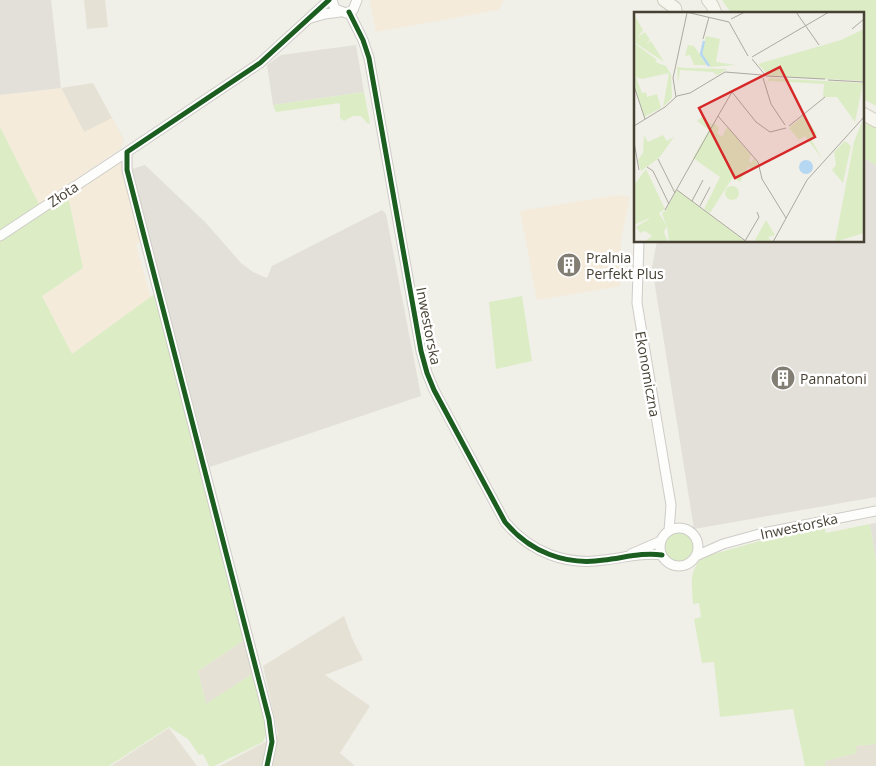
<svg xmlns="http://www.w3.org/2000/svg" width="876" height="766" font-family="'Open Sans',sans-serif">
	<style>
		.residential { fill: #e5e1d5 }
		.commercial { fill: #f4ebda }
		.industrial { fill: #e3e0d9 }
		.green { fill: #dcedc6 }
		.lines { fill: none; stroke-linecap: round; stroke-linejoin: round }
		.minor-casing { stroke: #ceccc6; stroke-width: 11 }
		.secondary-casing { stroke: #d0ccbf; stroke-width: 14 }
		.minor { stroke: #fdfdfc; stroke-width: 9 }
		.secondary { stroke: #f6f5ee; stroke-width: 12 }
		.cycleway-casing { stroke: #fff; stroke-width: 8 }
		.cycleway { stroke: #1b5e20; stroke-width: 5 }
		.labels { text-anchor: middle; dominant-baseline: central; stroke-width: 5; stroke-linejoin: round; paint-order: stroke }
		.street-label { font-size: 14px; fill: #474134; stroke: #fff }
		.poi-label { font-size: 14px; fill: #474134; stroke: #fff; text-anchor: start }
		.inset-river { fill: none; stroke: #b6d7f1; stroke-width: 2.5 }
		.inset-road { fill: none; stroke: #aca9a0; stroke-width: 1 }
		.view { fill: #d62828; fill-opacity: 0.15; stroke: #d62828; stroke-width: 2.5 }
		.inset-edge { fill: none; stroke: #474134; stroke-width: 2.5 }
	</style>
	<rect width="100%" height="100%" fill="#f0efe8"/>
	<path class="residential" d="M 84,0 L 105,0 L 108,27 L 87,29 Z
		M 93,83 L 124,140 L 120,149 L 84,132 L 61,88 Z
		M 344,616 L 352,638 L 363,660 L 325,675 L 370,706 L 340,753 L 355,766 L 220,766 L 278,735 L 263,666 Z
		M 244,640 L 252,674 L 206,705 L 198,671 Z
		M 169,728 L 197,766 L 111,766 Z
		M 876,744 L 876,766 L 825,766 L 825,761 L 856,753 L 855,746 Z"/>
	<path class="commercial" d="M 370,0 L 504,0 L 498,10 L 376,32 Z
		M 61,88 L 84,132 L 112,118 L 124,140 L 120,149 L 39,204 L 0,127 L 0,95 Z
		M 118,162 L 123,164 L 142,240 L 136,245 L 151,298 L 72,354 L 42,296 L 83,268 L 68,196 Z
		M 617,195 L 630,197 L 621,240 L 620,286 L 537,300 L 520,211 Z"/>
	<path class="industrial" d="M 0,0 L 51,0 L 61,88 L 0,95 Z
		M 356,45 L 364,92 L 273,105 L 267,65 L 281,55 Z
		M 862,157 L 876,165 L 876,497 L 694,529 L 652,267 L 657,241 L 862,241 Z
		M 145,165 L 206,223 L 241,263 L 253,272 L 267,278 L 272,266 L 382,210 L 386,214 L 421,396 L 210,467 L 146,227 L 132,169 Z
		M 876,523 L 876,562 L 870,524 Z"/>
	<path class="green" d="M 722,0 L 876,0 L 876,106 L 862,98 L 862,14 L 732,14 Z
		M 364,92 L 370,123 L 368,124 L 361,116 L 353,116 L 344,121 L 340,118 L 340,103 L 276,112 L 273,105 Z
		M 862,118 L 876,127 L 876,165 L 862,157 Z
		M 0,127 L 39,204 L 45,210 L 68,196 L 83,268 L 42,296 L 72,354 L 156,293 L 199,470 L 244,640 L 198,671 L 206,704 L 252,674 L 267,733 L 263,742 L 214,766 L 209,766 L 203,754 L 199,755 L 188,739 L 169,727 L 109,766 L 0,766 Z
		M 522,296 L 532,361 L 496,369 L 489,302 Z
		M 823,523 L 826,533 L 870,524 L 876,562 L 876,744 L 856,746 L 857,753 L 825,761 L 825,766 L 805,766 L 793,709 L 720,717 L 714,662 L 702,663 L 694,619 L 701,617 L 699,603 L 693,604 C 692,584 688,572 703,557 Z
		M664 547a15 15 0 1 1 30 0a15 15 0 1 1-30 0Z"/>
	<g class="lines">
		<defs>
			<path id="minor" d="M 332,0 L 335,9 L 346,13 L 353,10 L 357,0
				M 349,12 L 363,40 L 369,58 L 421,351 L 427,373 L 434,390 L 505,522 C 530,552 566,566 604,560 C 623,558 643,552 662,555
				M 311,18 L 325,14 L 340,12
				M 0,236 L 127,152
				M 639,241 L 637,303 L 671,505 L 669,531
				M660 547a19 19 0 1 1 38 0a19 19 0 1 1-38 0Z
				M 631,554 L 661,541
				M 696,556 L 723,544 L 763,533 L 876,511
				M 267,766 L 272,742 L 269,719 L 127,170 L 127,152 L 260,63 L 329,0"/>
			<path id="secondary" d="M 664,0 L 675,8 L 676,13
				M 708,0 L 712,5 L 716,14
				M 862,113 L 876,121"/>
		</defs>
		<use href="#minor" class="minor-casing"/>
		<use href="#secondary" class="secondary-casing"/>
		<use href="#minor" class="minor"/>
		<use href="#secondary" class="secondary"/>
		<defs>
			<path id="cycleway" d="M 349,12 L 363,40 L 369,58 L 421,351 L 427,373 L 434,390 L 505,522 C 530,552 566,566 604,560 C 623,558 643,552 662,555
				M 267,766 L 272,742 L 269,719 L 127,170 L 127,152 L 260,63 L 329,0"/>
		</defs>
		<use href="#cycleway" class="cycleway-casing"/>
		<use href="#cycleway" class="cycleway"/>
	</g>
	<defs>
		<symbol id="building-disc" viewBox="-11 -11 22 22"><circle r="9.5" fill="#827e73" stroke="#fff"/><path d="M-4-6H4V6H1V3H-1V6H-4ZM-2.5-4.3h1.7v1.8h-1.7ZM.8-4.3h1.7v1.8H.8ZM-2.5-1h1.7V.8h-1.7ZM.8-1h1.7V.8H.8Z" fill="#fff"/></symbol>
	</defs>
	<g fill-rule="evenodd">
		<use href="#building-disc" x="555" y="251" width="28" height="28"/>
		<use href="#building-disc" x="769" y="364" width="28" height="28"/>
	</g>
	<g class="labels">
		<g class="street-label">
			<text transform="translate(63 194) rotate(-34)">Złota</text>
			<text transform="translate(429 326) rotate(79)">Inwestorska</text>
			<text transform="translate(648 374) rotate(80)">Ekonomiczna</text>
			<text transform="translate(799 526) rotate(-12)">Inwestorska</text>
		</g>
		<g class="poi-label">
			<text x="586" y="257">Pralnia<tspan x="586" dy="16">Perfekt Plus</tspan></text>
			<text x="800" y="378">Pannatoni</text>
		</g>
	</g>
	<g transform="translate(634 12)">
		<rect width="230" height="230" fill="#f0efe8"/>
		<path d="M 0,2 L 9,18 L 4,25 L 11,20 L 16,28 L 12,32 L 17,29 L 30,50 L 0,30 ZM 230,17 L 229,69 L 135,64 L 124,52 L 207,28 ZM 72,24 L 86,27 L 82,50 L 102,53 L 76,55 L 67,42 ZM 0,31 L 23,48 L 21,50 L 32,54 L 37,62 L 38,86 L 29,95 L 35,61 L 8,67 L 2,65 L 8,81 L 12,80 L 13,85 L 23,82 L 27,96 L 10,105 L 0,72 ZM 54,33 L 60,34 L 73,53 L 60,53 L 56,43 L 51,44 ZM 43,55 L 51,56 L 93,57 L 84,63 L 82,61 L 83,64 L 79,60 L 46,58 L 44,72 ZM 135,66 L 229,71 L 221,110 L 203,85 L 189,85 L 190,72 L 135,69 L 132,74 ZM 170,103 L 183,122 L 177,127 L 189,148 L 171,124 L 165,128 L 155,116 ZM 68,105 L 78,113 L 80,111 L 85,116 L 83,121 L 88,125 L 93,115 L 117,143 L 115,148 L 117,151 L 120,146 L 124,152 L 120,157 L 114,155 L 106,170 L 99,165 L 76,201 L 70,197 L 86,165 L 59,146 L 75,118 L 63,109 ZM 228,110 L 230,221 L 201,230 L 220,130 ZM 10,123 L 14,130 L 29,123 L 33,129 L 40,125 L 25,146 L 7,159 L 4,148 L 9,141 ZM 211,129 L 217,134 L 209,171 L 198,158 L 202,153 L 200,140 ZM 12,157 L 31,197 L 25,201 L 32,213 L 28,201 L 31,199 L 43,178 L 112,230 L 35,230 L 33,214 L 30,220 L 34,230 L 10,230 L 18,224 L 11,219 L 6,221 L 2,215 L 15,207 L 15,206 L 0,213 L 0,173 ZM91 181a7 7 0 1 1 14 0a7 7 0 1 1-14 0ZM 132,208 L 141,223 L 134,225 L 138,230 L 124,230 L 121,228 Z" fill="#dcedc6"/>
		<path d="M165 155a7 7 0 1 1 14 0a7 7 0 1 1-14 0Z" fill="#b6d7f1"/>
		<path class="inset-river" d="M 70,29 L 67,42 L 75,54"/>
		<path class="inset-road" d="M 52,0 L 95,10 L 114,44M 162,0 L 185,33M 97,7 L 111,0M 218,17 L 230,7M 69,27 L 75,5M 118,45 L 195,0M 118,47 L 132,64 L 191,67M 129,66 L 137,92 L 151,113M 194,68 L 230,70M 0,74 L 11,107M 95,80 L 98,80 L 84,104 L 124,150 L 128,167 L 152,206M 98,80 L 122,110 L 136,120 L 152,116M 42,85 L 39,66 L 53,1M 0,114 L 31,95 L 43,84 L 56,81 L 91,60 L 128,63M 155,114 L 191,85M 0,130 L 5,158M 24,147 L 41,181M 13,155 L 19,159 L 35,192M 43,178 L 113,230M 58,189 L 69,168M 66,194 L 76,175M 31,198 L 84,104M 111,229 L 125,205 L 123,200M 139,230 L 173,168 L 230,105"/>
		<path class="view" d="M 146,55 L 181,125 L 101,166 L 65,96 Z"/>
		<rect width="230" height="230" class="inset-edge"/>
	</g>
</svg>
